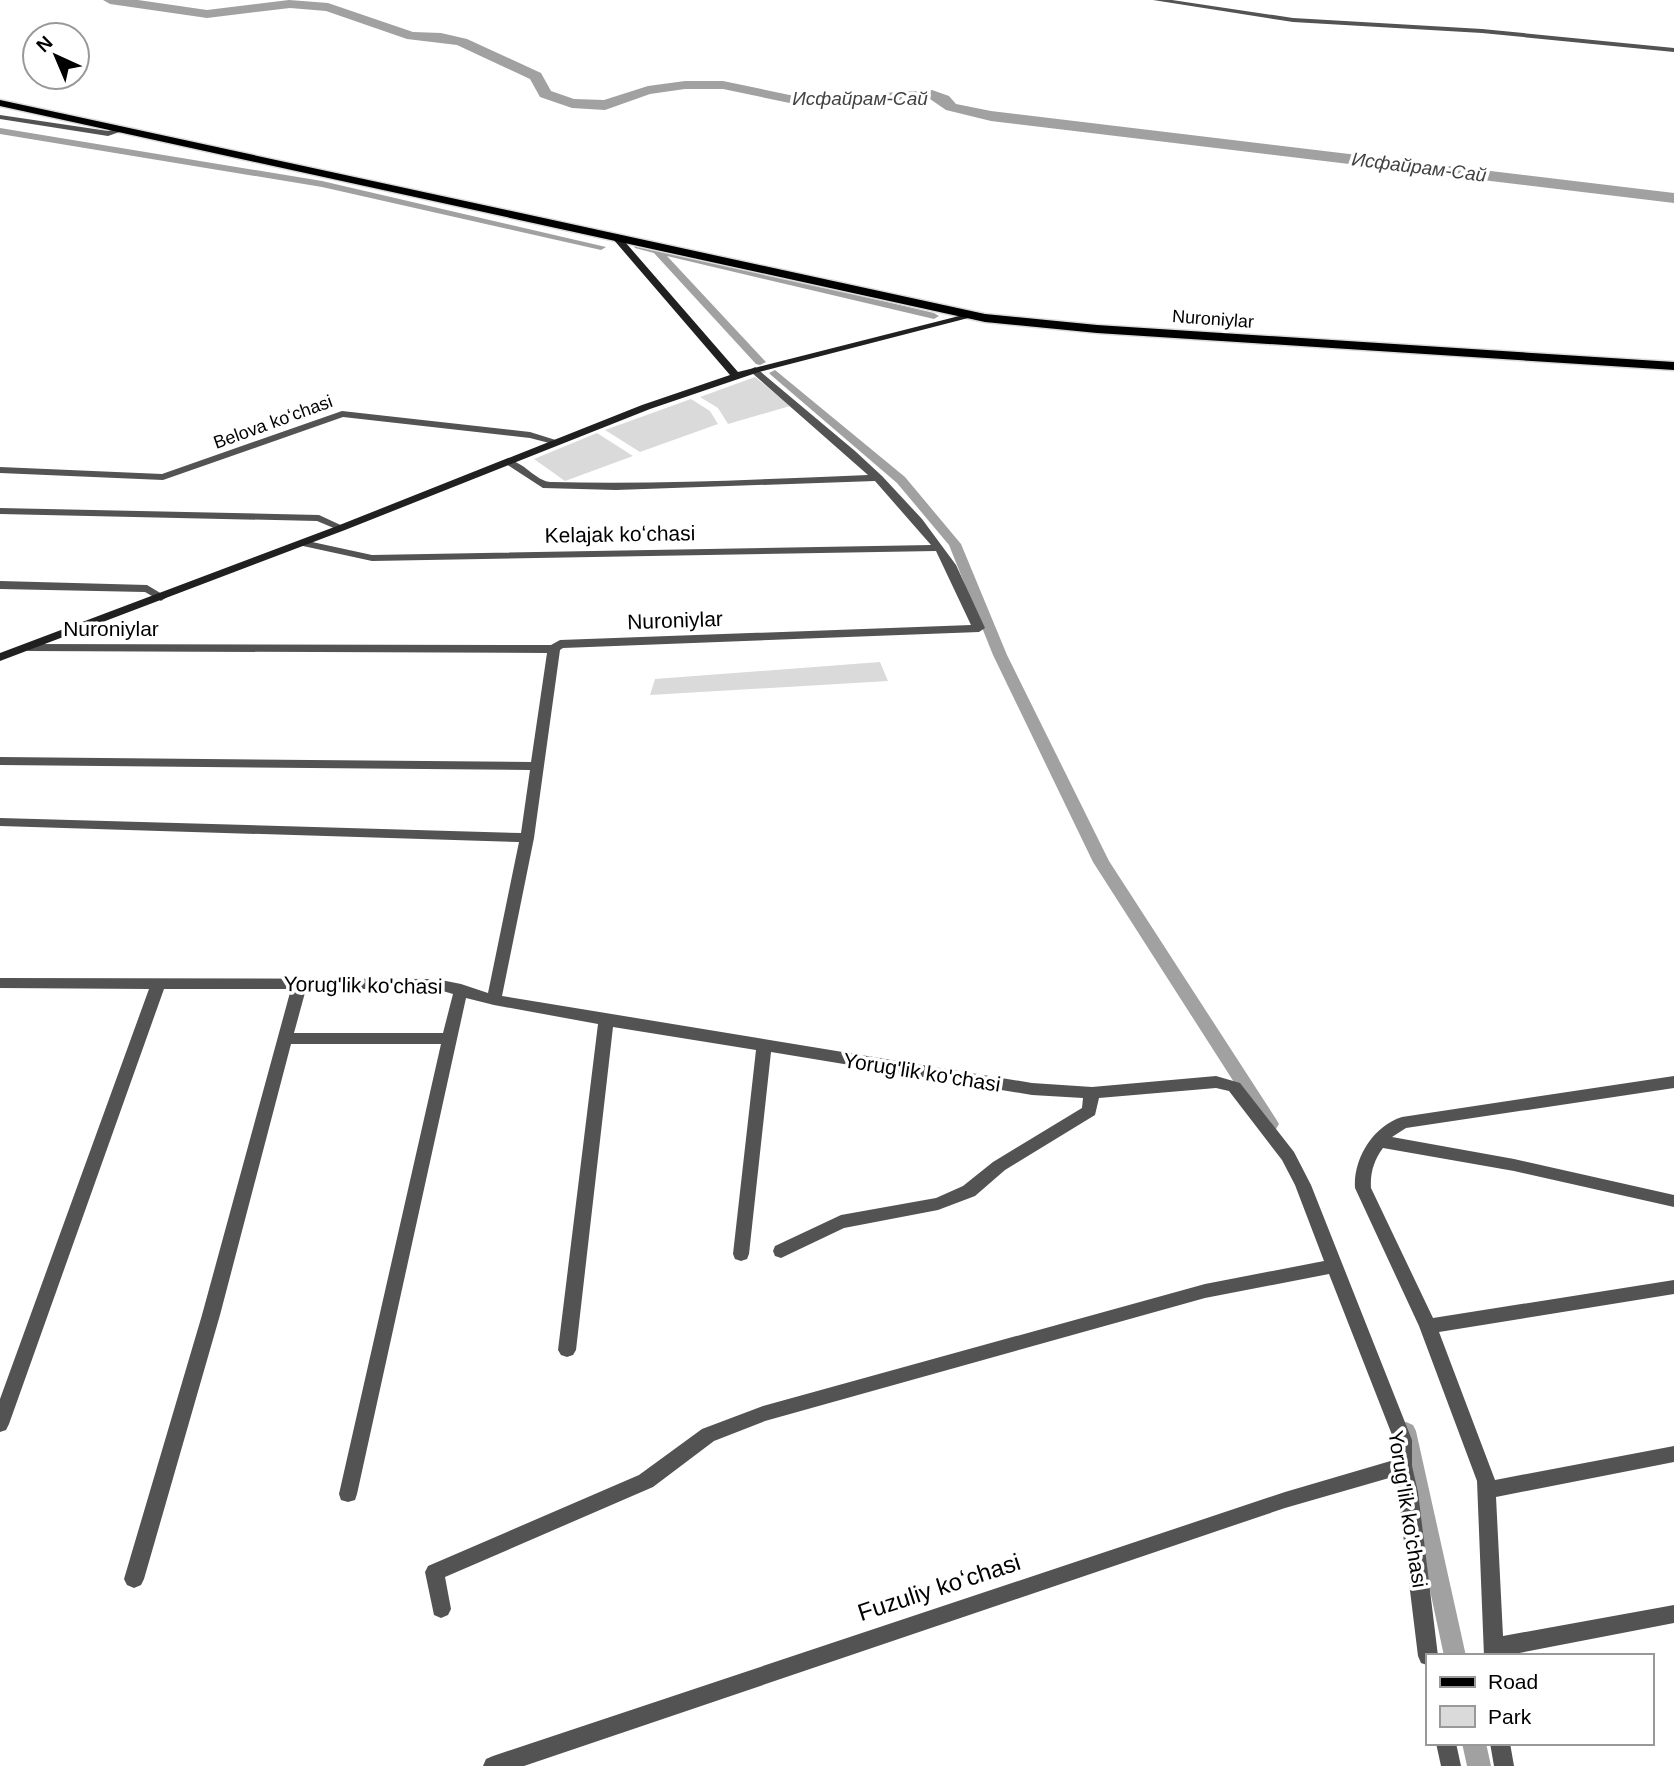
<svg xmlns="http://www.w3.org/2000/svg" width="1674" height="1766" font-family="Helvetica,sans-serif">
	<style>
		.green { fill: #dadada }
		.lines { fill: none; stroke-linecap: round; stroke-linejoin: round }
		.canal { fill: #a1a1a1; fill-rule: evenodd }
		.river { fill: #a1a1a1; fill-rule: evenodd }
		.primary-casing { stroke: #dbdbdb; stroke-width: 3 }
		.minor { fill: #535353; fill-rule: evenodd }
		.secondary { fill: #202020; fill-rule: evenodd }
		.primary { fill: #000; fill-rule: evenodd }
		.labels { text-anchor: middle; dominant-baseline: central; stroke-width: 7; stroke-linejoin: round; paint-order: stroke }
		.far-street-label { font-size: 18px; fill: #000; stroke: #fff }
		.far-water-label { font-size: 19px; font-style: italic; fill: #424242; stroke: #fff }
		.street-label { font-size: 21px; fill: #000; stroke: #fff }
		.near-street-label { font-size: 24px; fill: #000; stroke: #fff }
	</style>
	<rect width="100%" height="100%" fill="#fff"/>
	<path class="green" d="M 755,377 L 790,406 L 728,424 L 718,408 L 700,397 Z
		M 691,399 L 710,411 L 718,424 L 640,452 L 605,430 Z
		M 597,433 L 633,456 L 565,481 L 534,459 Z
		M 880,662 L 888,681 L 650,695 L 655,679 Z"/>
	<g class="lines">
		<path class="canal" d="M 0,128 L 322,181 L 606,247 L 601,250 L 322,187 L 0,134 Z
			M 639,243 L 934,313 L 939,316 L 934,319 L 667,256 L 764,360 L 766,362 L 760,365 L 756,364 L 654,253 L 635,248 L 634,246 Z
			M 775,370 L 905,477 L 961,544 L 1007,655 L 1109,861 L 1276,1119 L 1279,1124 L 1276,1129 L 1270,1131 L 1264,1129 L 1093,862 L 993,655 L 949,545 L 897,483 L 771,375 L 769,373 Z
			M 1406,1422 L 1413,1425 L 1416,1431 L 1466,1656 L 1444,1656 L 1396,1431 L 1399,1425 Z
			M 1462,1743 L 1486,1743 L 1491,1766 L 1467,1766 Z"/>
		<path class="river" d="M 103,0 L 138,0 L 207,10 L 289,0 L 328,3 L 413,32 L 441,33 L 467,39 L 541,73 L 551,91 L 574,99 L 604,100 L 648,86 L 685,81 L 723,81 L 804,98 L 932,90 L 949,96 L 956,104 L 991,111 L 1674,193 L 1674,203 L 991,121 L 946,110 L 930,99 L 804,106 L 723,89 L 685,89 L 650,94 L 605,110 L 572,108 L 540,97 L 530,79 L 457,45 L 407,39 L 326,11 L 290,8 L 207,18 L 110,4 Z"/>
		<defs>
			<path id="primary" d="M 0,100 L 985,314 L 1097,325 L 1674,362 L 1674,370 L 1097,333 L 985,322 L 0,106 Z"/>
		</defs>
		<use href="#primary" class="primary-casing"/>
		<path class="minor" d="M 1153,0 L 1172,0 L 1293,18 L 1482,29 L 1674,48 L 1674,52 L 1482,33 L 1293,22 Z
			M 0,115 L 108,131 L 124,127 L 128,129 L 108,136 L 0,119 Z
			M 755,367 L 855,451 L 882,476 L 922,519 L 956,565 L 985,628 L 979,632 L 563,648 L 560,650 L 534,838 L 502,996 L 1032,1083 L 1092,1087 L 1216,1076 L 1240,1083 L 1294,1152 L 1311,1185 L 1412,1440 L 1412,1466 L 1418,1492 L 1438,1656 L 1427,1656 L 1427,1665 L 1421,1663 L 1418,1656 L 1396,1476 L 1285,1508 L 524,1766 L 483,1766 L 486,1759 L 493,1756 L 1285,1492 L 1394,1460 L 1394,1440 L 1329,1274 L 1205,1298 L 765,1421 L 714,1441 L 653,1487 L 445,1577 L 451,1609 L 448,1615 L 441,1618 L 434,1615 L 425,1572 L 428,1566 L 639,1475 L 702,1429 L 763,1406 L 1205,1284 L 1324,1261 L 1295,1185 L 1282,1160 L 1229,1091 L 1216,1088 L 1099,1098 L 1095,1115 L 1005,1170 L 975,1196 L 938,1210 L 844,1228 L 781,1258 L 775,1256 L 773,1251 L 775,1246 L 841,1215 L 936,1198 L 963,1186 L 993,1162 L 1082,1108 L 1083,1098 L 1032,1095 L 771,1052 L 749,1254 L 747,1259 L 741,1261 L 735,1259 L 733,1254 L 756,1050 L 613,1027 L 576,1350 L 573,1355 L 567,1357 L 561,1355 L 558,1350 L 598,1024 L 494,1005 L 466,998 L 357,1494 L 355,1500 L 348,1502 L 341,1500 L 339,1494 L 441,1044 L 291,1044 L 220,1315 L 144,1579 L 141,1585 L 134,1588 L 127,1585 L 124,1579 L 202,1315 L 291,989 L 164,989 L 9,1424 L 6,1430 L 0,1432 L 0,1399 L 149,989 L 0,988 L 0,978 L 436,979 L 461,984 L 488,993 L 519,842 L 0,826 L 0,818 L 521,833 L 530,770 L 0,765 L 0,757 L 531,762 L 547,653 L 29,651 L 25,650 L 23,647 L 25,644 L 551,645 L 560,640 L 971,625 L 936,551 L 372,561 L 303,546 L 297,543 L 303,540 L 372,555 L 931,545 L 875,481 L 616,490 L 543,488 L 503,462 L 504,460 C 522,458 534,481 551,482 C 657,485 763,479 868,475 L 751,372 L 750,370 ZM 306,989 L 436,989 L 453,994 L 443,1033 L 294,1033 Z
			M 342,411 L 530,432 L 562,442 L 557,445 L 530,438 L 343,417 L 163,480 L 0,473 L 0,467 L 162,474 Z
			M 0,508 L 319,515 L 347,528 L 341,531 L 317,521 L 0,514 Z
			M 0,581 L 147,585 L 167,597 L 161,601 L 145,592 L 0,589 Z
			M 1674,1076 L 1674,1088 L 1406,1128 L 1392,1137 L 1514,1159 L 1674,1195 L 1674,1207 L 1514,1171 L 1383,1148 C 1374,1160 1370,1173 1371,1188 L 1433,1318 L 1674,1280 L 1674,1294 L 1439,1332 L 1495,1480 L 1674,1446 L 1674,1462 L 1496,1497 L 1503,1636 L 1674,1605 L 1674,1623 L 1504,1656 L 1484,1656 L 1477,1481 L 1419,1326 L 1355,1188 C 1353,1159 1373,1126 1402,1117 Z
			M 1436,1743 L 1456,1743 L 1461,1766 L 1441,1766 Z
			M 1490,1743 L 1510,1743 L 1514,1766 L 1494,1766 Z"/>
		<path class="secondary" d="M 616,234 L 619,235 L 738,372 L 971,313 L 976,316 L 759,372 L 650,409 L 345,530 L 0,661 L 0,653 L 337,526 L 642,405 L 730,375 L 613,239 L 613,235 Z"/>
		<use href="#primary" class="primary"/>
	</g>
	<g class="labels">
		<g class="far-street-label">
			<text transform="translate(1213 319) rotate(4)">Nuroniylar</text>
			<text transform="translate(273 422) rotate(-20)">Belova koʻchasi</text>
		</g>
		<g class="far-water-label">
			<text x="860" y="98">Исфайрам-Сай</text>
			<text transform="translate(1419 167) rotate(7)">Исфайрам-Сай</text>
		</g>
		<g class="street-label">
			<text transform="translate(620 534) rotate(-1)">Kelajak koʻchasi</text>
			<text transform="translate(675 620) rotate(-2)">Nuroniylar</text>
			<text x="111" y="628">Nuroniylar</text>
			<text transform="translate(363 985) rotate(1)">Yorug'lik ko'chasi</text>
			<text transform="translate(922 1072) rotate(9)">Yorug'lik ko'chasi</text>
			<text transform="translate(1408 1509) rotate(81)">Yorug'lik ko'chasi</text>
		</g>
		<g class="near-street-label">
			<text transform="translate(939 1587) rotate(-18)">Fuzuliy koʻchasi</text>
		</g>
	</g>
	<rect x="1426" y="1654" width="228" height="91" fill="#ffffff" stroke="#999999" stroke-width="2"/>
	<rect x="1440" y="1677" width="35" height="10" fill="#000000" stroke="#999999" stroke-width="2"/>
	<text x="1488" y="1689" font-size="21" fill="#000000">Road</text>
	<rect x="1440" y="1706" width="35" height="21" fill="#dadada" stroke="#999999" stroke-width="2"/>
	<text x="1488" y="1724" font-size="21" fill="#000000">Park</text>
	<g transform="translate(56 56) rotate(316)"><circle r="33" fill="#ffffff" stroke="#999999" stroke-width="2"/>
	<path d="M0-5L12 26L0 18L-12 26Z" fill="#000000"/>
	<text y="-10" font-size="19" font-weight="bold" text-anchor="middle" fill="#000000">N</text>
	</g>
</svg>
